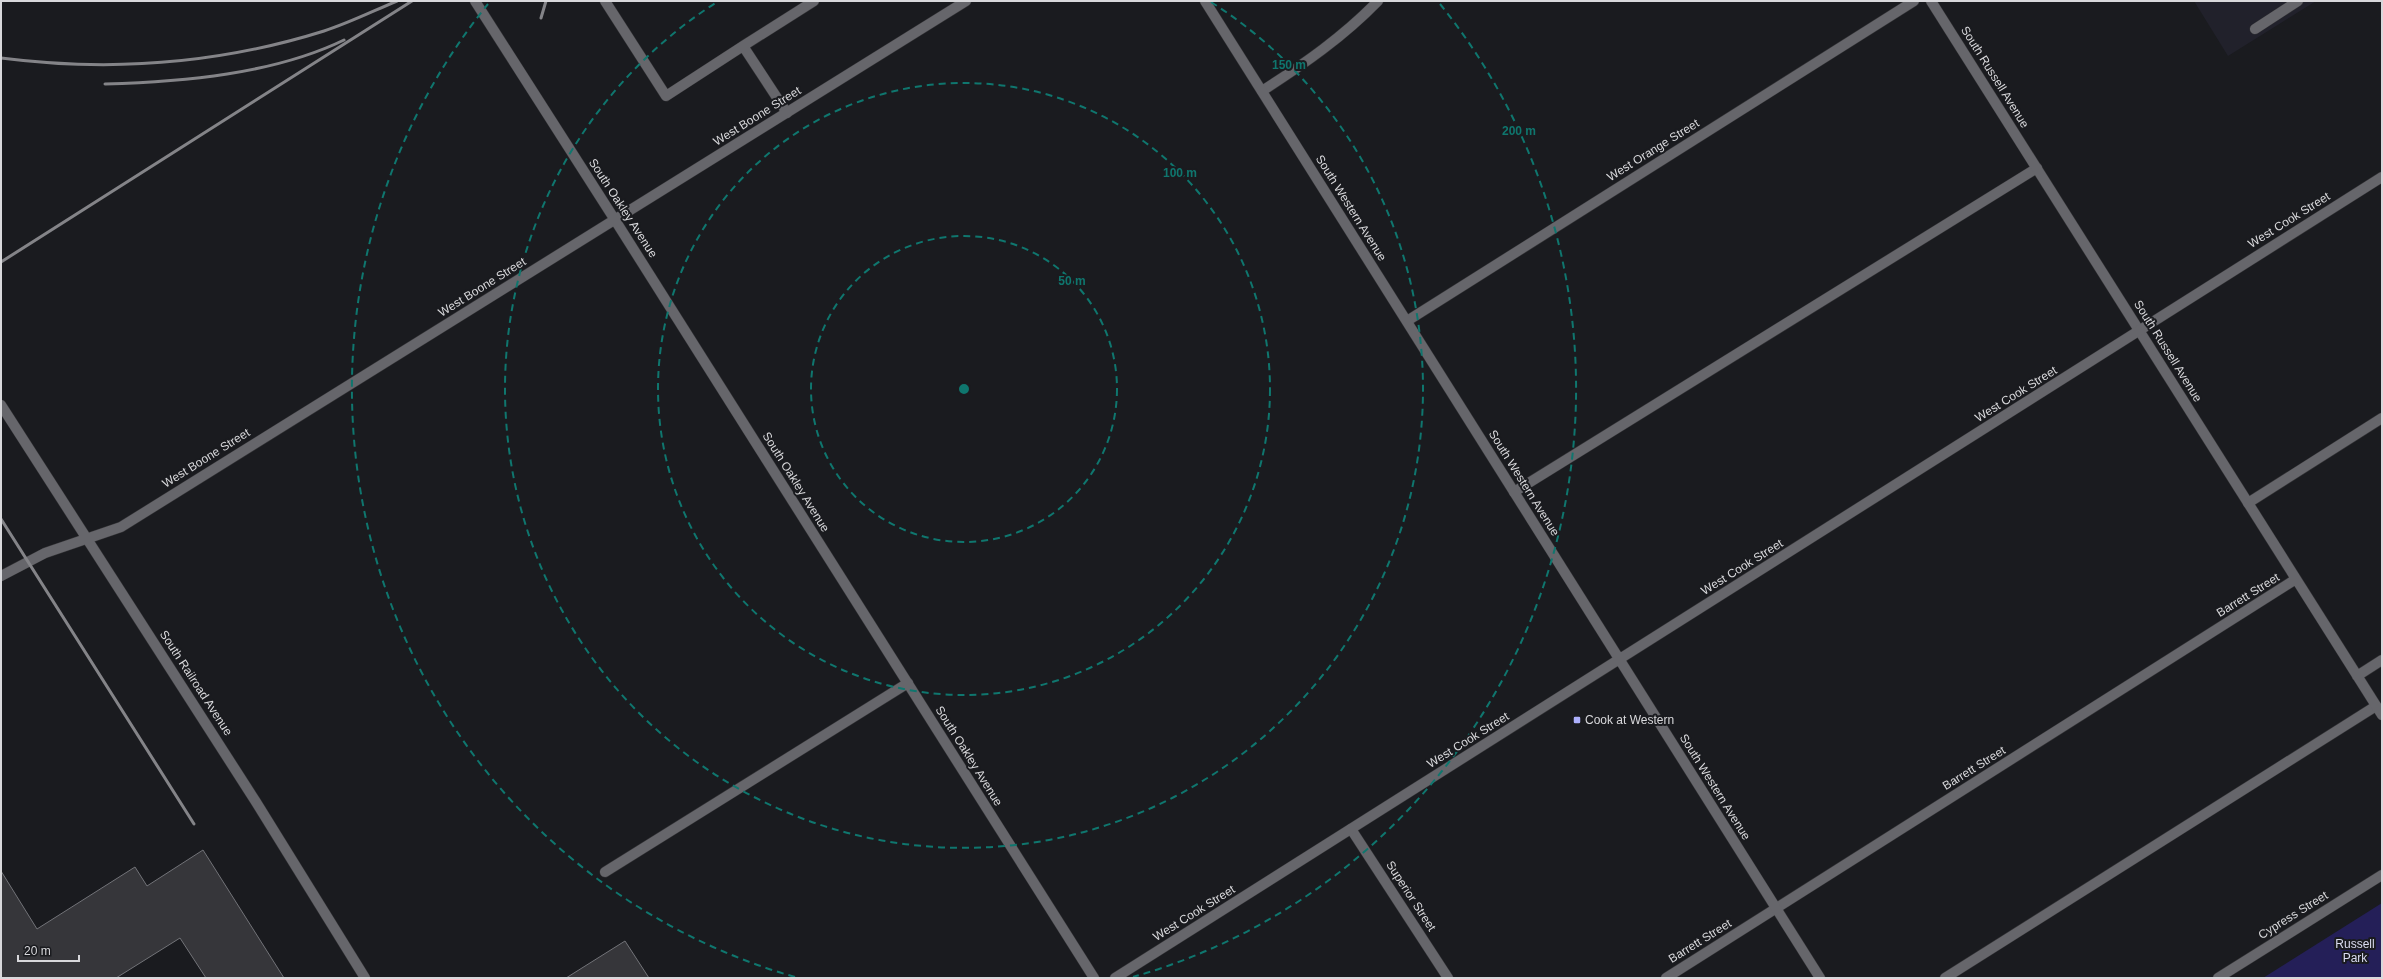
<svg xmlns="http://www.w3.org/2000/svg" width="2383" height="979" font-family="Arial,sans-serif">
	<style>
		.built { fill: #21212b }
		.green { fill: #241f58 }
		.building { fill: #36363a; stroke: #727378 }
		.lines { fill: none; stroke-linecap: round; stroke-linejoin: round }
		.service-casing { stroke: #343437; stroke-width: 11 }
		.minor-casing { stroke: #343437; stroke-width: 11 }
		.tertiary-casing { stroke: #343437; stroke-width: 11 }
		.service { stroke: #66666b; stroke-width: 10 }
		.minor { stroke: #66666b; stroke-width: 10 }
		.tertiary { stroke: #66666b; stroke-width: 10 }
		.rail { stroke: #848488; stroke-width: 3 }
		.ring { fill: none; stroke: #0f766e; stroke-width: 2; stroke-dasharray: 7 5 }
		.poi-dot { fill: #acaffb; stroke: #1a1b1f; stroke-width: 1.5 }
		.labels { text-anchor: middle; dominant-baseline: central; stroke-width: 4; stroke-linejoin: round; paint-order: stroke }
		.street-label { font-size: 12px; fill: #d8d8db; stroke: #1a1b1f }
		.poi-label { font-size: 12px; fill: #d8d8db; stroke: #1a1b1f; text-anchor: start }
		.park-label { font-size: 12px; fill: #dadcf0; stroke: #1a1b1f }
		.centre { fill: #0f766e; stroke: #1a1b1f; stroke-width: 2 }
		.ring-label { font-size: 12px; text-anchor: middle; font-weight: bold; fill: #0f766e; stroke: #1a1b1f; stroke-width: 4; stroke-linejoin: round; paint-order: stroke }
	</style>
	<rect width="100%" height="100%" fill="#1a1b1f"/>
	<path class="built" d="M 2194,1 L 2316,1 L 2228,56 Z"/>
	<path class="green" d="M 2382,903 L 2382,978 L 2263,978 Z"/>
	<path class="building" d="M 203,850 L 284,978 L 206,978 L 180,938 L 116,978 L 1,978 L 1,871 L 37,929 L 135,867 L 147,886 Z
		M 625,941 L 649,978 L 566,978 Z"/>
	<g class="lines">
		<defs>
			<path id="service" d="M 605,1 L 666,96 L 743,46 L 787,113
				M 2255,29 L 2298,1
				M 743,46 L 814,1
				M 1262,91 C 1304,64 1343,37 1378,1
				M 1514,492 L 2037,168
				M 2248,503 L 2382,418
				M 605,872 L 908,683
				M 1945,978 L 2376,706"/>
			<path id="minor" d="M 475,1 L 615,220 L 1094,978
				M 1931,1 L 2382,715
				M 1407,321 L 1914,1
				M 1,405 L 256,802 L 365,978
				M 1,576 L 45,553 L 121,527 L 966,1
				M 2357,676 L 2382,660
				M 1351,829 L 1448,978
				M 1666,978 L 2296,579
				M 2218,978 L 2382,875"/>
			<path id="tertiary" d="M 1205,1 L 1820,978
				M 1115,978 L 2382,177"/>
		</defs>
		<use href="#service" class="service-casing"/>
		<use href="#minor" class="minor-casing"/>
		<use href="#tertiary" class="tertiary-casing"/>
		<use href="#service" class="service"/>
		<use href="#minor" class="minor"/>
		<use href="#tertiary" class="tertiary"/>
		<path class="rail" d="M 541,18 L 546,1
			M 1,58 C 110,72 219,64 324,31 C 349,23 373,11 397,1
			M 105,84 C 182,82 274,74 344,40
			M 1,262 L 412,1
			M 1,519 L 194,824"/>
	</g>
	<g class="ring">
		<circle cx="964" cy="389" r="153"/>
		<circle cx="964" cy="389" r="306"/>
		<path d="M1211 2A459 459 0 1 1 717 2"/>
		<path d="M795 977A612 612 0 0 1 488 4M1440 4A612 612 0 0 1 1133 977"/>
	</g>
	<rect class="poi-dot" x="1573" y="716" width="8" height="8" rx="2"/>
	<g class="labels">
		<g class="street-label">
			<text transform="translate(1995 77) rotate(58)">South Russell Avenue</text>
			<text transform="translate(757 116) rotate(-32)">West Boone Street</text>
			<text transform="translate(1653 150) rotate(-32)">West Orange Street</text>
			<text transform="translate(623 208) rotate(57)">South Oakley Avenue</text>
			<text transform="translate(1351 208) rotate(58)">South Western Avenue</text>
			<text transform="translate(2289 220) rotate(-32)">West Cook Street</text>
			<text transform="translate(482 287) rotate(-32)">West Boone Street</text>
			<text transform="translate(2168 351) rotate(58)">South Russell Avenue</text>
			<text transform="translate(2016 394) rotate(-32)">West Cook Street</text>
			<text transform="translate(206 458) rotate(-32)">West Boone Street</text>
			<text transform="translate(796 482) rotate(58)">South Oakley Avenue</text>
			<text transform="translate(1524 483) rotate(58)">South Western Avenue</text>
			<text transform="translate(1742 567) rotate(-32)">West Cook Street</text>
			<text transform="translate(2248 595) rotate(-32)">Barrett Street</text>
			<text transform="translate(196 683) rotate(57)">South Railroad Avenue</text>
			<text transform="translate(1468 740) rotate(-32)">West Cook Street</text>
			<text transform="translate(969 756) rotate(58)">South Oakley Avenue</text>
			<text transform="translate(1974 768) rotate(-32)">Barrett Street</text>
			<text transform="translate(1715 787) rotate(58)">South Western Avenue</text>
			<text transform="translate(1411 896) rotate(57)">Superior Street</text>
			<text transform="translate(1194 913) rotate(-32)">West Cook Street</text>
			<text transform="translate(2293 915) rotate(-32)">Cypress Street</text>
			<text transform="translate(1700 941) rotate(-32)">Barrett Street</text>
		</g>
		<g class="poi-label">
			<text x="1585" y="720">Cook at Western</text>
		</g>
		<g class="park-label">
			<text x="2355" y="944">Russell<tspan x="2355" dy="14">Park</tspan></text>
		</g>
	</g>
	<circle cx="964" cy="389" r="6" class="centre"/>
	<g class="ring-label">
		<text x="1289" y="69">150 m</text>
		<text x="1519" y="135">200 m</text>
		<text x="1180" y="177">100 m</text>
		<text x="1072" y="285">50 m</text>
	</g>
	<rect width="2383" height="979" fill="none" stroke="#d8d8db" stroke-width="4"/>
	<path d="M18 955v6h61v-6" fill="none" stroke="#d8d8db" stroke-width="2"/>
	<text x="24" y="955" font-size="12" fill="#d8d8db" stroke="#1a1b1f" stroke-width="3" paint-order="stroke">20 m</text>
</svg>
